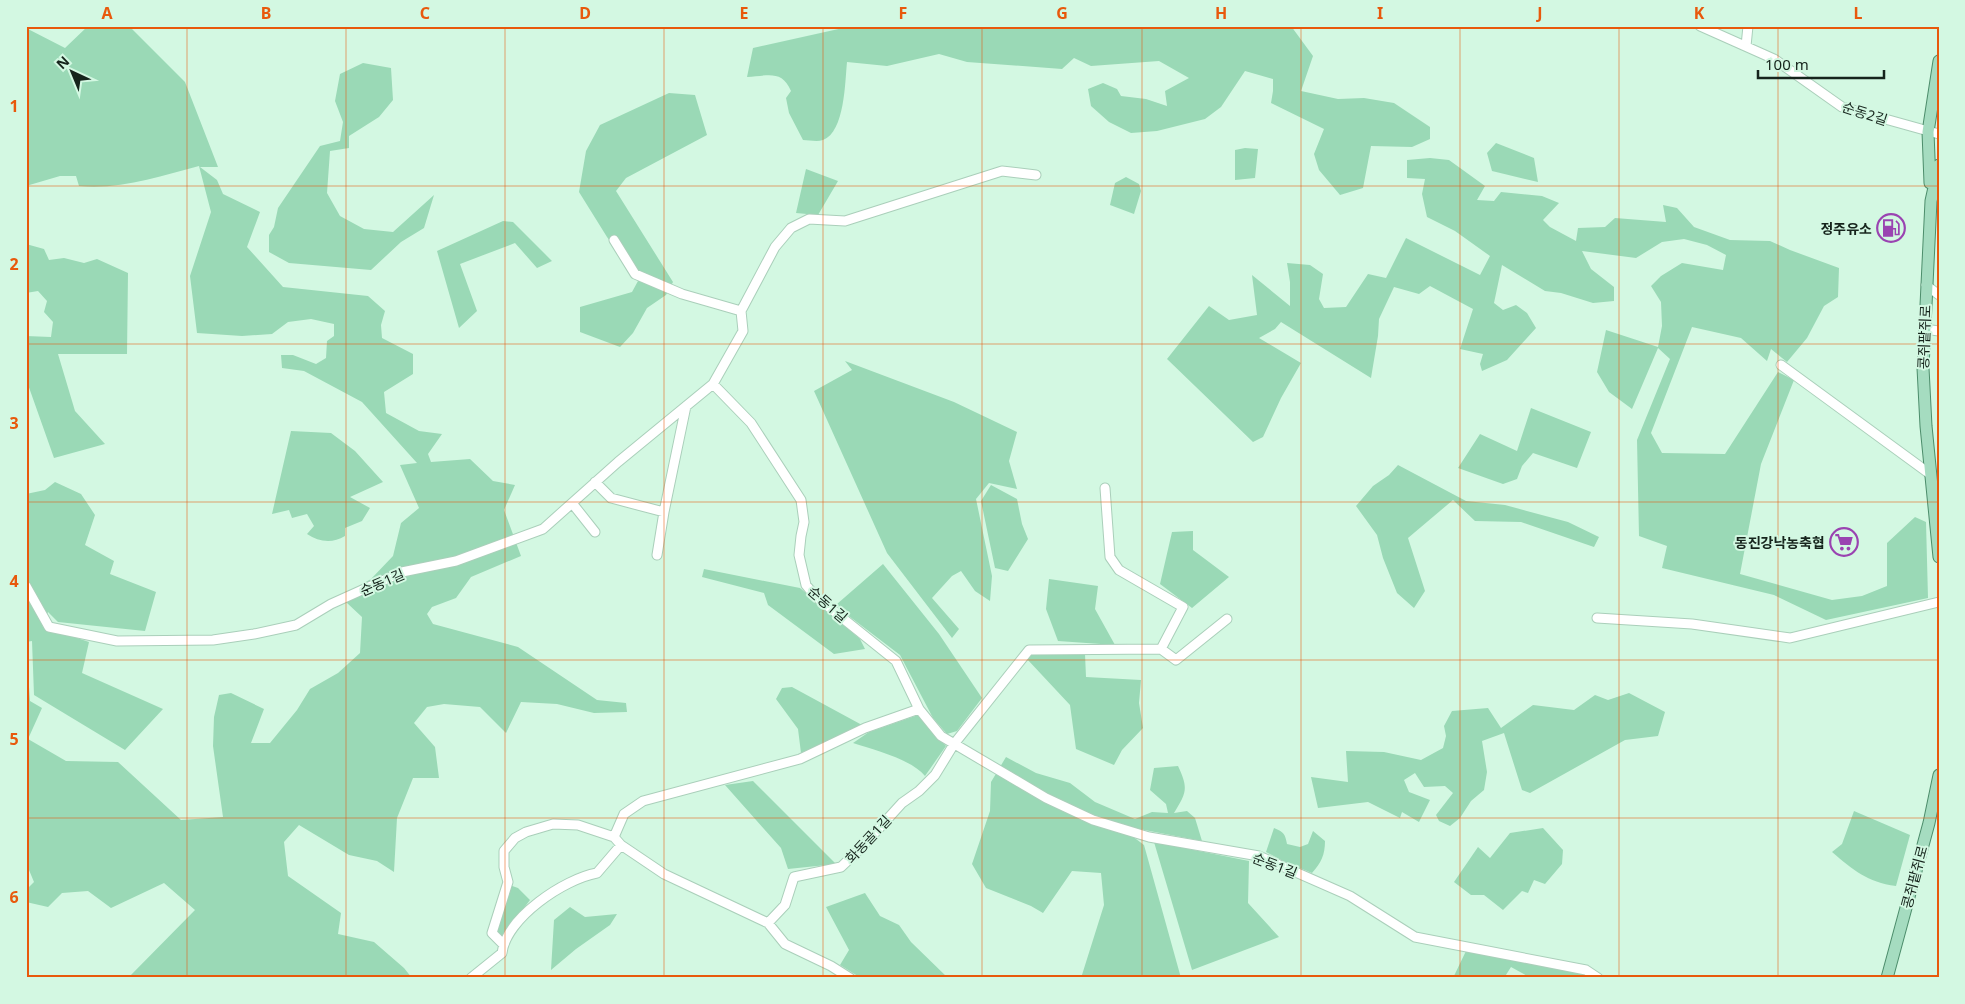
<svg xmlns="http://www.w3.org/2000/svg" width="1965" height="1004" font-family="'Noto Sans','Noto Sans KR',sans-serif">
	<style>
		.green { fill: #9ad9b6 }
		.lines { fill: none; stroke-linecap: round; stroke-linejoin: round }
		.minor-casing { stroke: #aacfba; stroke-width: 11 }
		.major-casing { stroke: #4c8d6b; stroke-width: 13 }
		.minor { stroke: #fff; stroke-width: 9 }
		.major { stroke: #a5dcc0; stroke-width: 11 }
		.grid { fill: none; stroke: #e8590c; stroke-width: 1; stroke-opacity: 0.55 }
		.labels { text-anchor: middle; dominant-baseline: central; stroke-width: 4; stroke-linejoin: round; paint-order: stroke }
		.street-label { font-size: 14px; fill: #16241c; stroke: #d3f8e2 }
		.poi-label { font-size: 14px; font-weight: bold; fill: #16241c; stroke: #d3f8e2; text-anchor: end }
		.neatline { fill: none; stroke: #e8590c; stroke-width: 2 }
		.grid-label { font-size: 16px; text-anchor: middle; font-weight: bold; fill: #e8590c }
	</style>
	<rect width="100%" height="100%" fill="#d3f8e2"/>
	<path class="green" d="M 88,26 L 130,27 L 185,82 L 218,167 L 200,167 L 217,180 L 223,194 L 260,212 L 247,247 L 283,287 L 368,296 L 385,311 L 381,325 L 382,338 L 413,354 L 413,374 L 384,392 L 386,413 L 419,431 L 442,434 L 428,454 L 431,462 L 470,459 L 493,481 L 515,485 L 504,510 L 521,556 L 471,577 L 456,598 L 432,607 L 427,614 L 433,624 L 518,647 L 597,700 L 626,703 L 627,712 L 594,713 L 557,704 L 521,702 L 506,733 L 480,707 L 444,704 L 427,707 L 414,723 L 435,747 L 439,778 L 413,778 L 397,818 L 394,872 L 377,861 L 349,855 L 299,825 L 284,842 L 288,876 L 341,913 L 338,934 L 374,942 L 404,968 L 412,978 L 128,978 L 195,910 L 164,883 L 111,908 L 88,891 L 62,893 L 48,907 L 26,902 L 26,890 L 34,882 L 29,870 L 29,850 L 26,846 L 26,645 L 30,701 L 42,708 L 28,739 L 66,761 L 118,762 L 181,820 L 223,817 L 213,746 L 214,717 L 219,695 L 231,693 L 264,709 L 251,743 L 270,743 L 297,710 L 310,689 L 338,673 L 360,653 L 362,617 L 347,603 L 343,595 L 371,579 L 393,556 L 401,523 L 419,508 L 400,465 L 417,463 L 362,402 L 304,371 L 282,368 L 281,355 L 293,355 L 316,364 L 326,358 L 327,341 L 334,336 L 334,324 L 311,319 L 288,322 L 272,334 L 242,336 L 197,333 L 190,276 L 211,212 L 199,166 C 160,176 120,190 79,186 L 76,176 L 60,176 L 26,186 L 26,28 L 65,48 Z
		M 852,26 L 1291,26 L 1313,56 L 1301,91 L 1338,99 L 1364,98 L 1394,103 L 1430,127 L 1430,139 L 1412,147 L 1371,146 L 1363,188 L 1340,195 L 1319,170 L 1314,154 L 1324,129 L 1271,103 L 1273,91 L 1273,79 L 1245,71 L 1221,107 L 1205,119 L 1157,131 L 1131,133 L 1109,122 L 1091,106 L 1088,89 L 1103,83 L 1117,89 L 1121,96 L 1146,99 L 1167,106 L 1165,91 L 1189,78 L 1159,61 L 1091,66 L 1074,58 L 1062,69 L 967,62 L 939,54 L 887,66 L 847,62 C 845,81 845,132 823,140 C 817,142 809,140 803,140 L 789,113 L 786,98 L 791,91 C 782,69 767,76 747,77 L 753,48 Z
		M 363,63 L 391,68 L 393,100 L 379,117 L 349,136 L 349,148 L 330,151 L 327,193 L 340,216 L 364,229 L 393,232 L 434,195 L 424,228 L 401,242 L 371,270 L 289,263 L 269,252 L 269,235 L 274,227 L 278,208 L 320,146 L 340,141 L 343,122 L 335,101 L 340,74 Z
		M 669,93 L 695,95 L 707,135 L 626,178 L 616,191 L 673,282 L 666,295 L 647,308 L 633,333 L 620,347 L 580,332 L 580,307 L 632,292 L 638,281 L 607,237 L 579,192 L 586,151 L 600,125 Z
		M 1496,143 L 1534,158 L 1538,182 L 1492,171 L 1487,153 Z
		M 1245,148 L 1258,149 L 1255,178 L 1235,180 L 1235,150 Z
		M 1430,158 L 1449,160 L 1485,186 L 1477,200 L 1494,201 L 1501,192 L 1542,196 L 1559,203 L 1543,220 L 1550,227 L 1576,241 L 1578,228 L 1605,227 L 1615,218 L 1666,222 L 1663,205 L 1677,208 L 1694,227 L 1730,240 L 1770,241 L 1790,250 L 1839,268 L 1838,297 L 1824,306 L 1807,338 L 1787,362 L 1771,349 L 1767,361 L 1741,338 L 1692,327 L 1651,433 L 1662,453 L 1725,454 L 1778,372 L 1794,380 L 1761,464 L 1740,574 L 1832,600 L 1862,596 L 1887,586 L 1887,543 L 1915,517 L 1926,522 L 1928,598 L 1826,620 L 1774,595 L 1662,568 L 1667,546 L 1639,536 L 1637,440 L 1670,359 L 1658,348 L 1632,409 L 1609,392 L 1597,372 L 1606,330 L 1658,347 L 1662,326 L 1661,302 L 1651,286 L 1661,276 L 1682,263 L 1723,270 L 1726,255 L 1707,245 L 1684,239 L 1662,242 L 1636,258 L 1582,251 L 1591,269 L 1614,287 L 1614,301 L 1593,303 L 1561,293 L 1545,291 L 1502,265 L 1494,303 L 1503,310 L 1516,305 L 1527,313 L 1536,328 L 1507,360 L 1482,371 L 1480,364 L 1483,354 L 1460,349 L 1473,309 L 1430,286 L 1419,294 L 1394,287 L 1379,319 L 1378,336 L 1371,378 L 1281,322 L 1275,329 L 1259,338 L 1301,363 L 1281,398 L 1263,437 L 1253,442 L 1167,359 L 1209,306 L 1229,320 L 1257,315 L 1252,275 L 1290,306 L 1290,282 L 1287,263 L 1310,265 L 1323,274 L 1319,299 L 1324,308 L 1346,307 L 1368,274 L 1386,278 L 1406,238 L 1480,275 L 1490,256 L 1455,231 L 1427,217 L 1422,194 L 1425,179 L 1407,178 L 1407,160 Z
		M 806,169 L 838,181 L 818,215 L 796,213 Z
		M 1126,177 L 1139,184 L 1141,191 L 1134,214 L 1110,205 L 1115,183 Z
		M 503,221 L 513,222 L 552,261 L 537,268 L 515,243 L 460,264 L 477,311 L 459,328 L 437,251 Z
		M 26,244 L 44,249 L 49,260 L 64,258 L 84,263 L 97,259 L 128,273 L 127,354 L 58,354 L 75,411 L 105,444 L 54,458 L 26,379 L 26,336 L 51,337 L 53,322 L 44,312 L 47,301 L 38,291 L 26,293 Z
		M 845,361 L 954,402 L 1017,432 L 1009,461 L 1017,489 L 989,483 L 976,499 L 992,576 L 990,601 L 975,591 L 961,571 L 952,576 L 932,598 L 959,629 L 952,638 L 887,553 L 814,391 L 852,370 Z
		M 1531,408 L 1591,432 L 1577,468 L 1533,453 L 1522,466 L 1517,479 L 1503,484 L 1458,468 L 1480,434 L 1517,451 Z
		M 291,431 L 331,433 L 355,451 L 383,482 L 350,497 L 370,508 L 362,521 L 345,528 L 345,536 C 332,544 319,542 307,534 L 314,526 L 307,514 L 292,518 L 289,510 L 272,514 Z
		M 1398,465 L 1466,501 L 1505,505 L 1568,522 L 1599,537 L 1594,547 L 1521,522 L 1475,521 L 1453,500 L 1408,538 L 1425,591 L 1414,608 L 1397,593 L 1383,558 L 1377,535 L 1356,506 L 1373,486 L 1389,475 Z
		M 55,482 L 81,494 L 95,515 L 85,545 L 114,561 L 110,574 L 156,592 L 145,631 L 58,622 L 48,612 L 42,626 L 89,642 L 82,673 L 163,709 L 125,750 L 34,695 L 32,641 L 26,642 L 26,494 L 45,490 Z
		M 991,485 L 1017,499 L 1022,524 L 1028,539 L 1008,571 L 995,568 L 981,501 Z
		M 1193,531 L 1193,550 L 1229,577 L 1192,608 L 1160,584 L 1172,532 Z
		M 883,564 L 939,634 L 982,698 L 957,731 L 947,734 L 933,718 L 900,655 L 841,610 L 837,604 Z
		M 704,569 L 800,588 L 860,639 L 865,649 L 834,654 L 768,605 L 764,593 L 702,577 Z
		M 1049,579 L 1098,586 L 1095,609 L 1115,645 L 1058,641 L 1046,609 Z
		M 1030,653 L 1085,654 L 1086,677 L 1141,680 L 1139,703 L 1143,728 L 1122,750 L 1114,765 L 1076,749 L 1070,705 L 1027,659 Z
		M 792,687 L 862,725 L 801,753 L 798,729 L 776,699 L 782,688 Z
		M 1629,693 L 1665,712 L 1658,736 L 1625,740 L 1530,793 L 1522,790 L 1504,733 L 1482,741 L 1487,772 L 1484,790 L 1471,801 L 1460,818 L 1450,826 L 1439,821 L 1436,815 L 1453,793 L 1445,786 L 1424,787 L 1415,773 L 1404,780 L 1409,792 L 1430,800 L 1419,822 L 1402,812 L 1400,818 L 1368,802 L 1318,808 L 1311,777 L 1348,782 L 1346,751 L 1384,752 L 1421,760 L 1443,748 L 1446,736 L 1444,726 L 1452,711 L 1488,708 L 1501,728 L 1533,705 L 1574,710 L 1595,695 L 1608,700 Z
		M 918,715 L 946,746 L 925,776 C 911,759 874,750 853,743 L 869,732 Z
		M 1006,757 L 1036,773 L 1070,783 L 1095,802 L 1135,819 L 1152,812 L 1168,813 L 1166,804 L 1150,790 L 1154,768 L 1178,766 C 1189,789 1186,793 1174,813 L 1187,811 L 1195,818 L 1202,841 L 1134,828 L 1132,836 L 1144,845 L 1181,978 L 1081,978 L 1104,905 L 1101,873 L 1072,871 L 1043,913 L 1031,906 L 986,888 L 972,864 L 990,811 L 991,782 Z
		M 753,781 L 836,864 L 788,869 L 781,848 L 725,785 Z
		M 1854,811 L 1910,835 L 1896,886 C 1867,882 1853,870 1832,852 L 1842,844 Z
		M 1274,828 C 1284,832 1285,834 1287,844 L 1300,847 L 1308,844 L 1313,831 L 1325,841 C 1325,855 1321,863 1312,873 L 1283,861 L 1266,852 Z
		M 1543,828 L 1563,850 L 1562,864 L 1545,884 L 1534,880 L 1528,893 L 1522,891 L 1503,910 L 1484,895 L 1471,895 L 1454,882 L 1478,847 L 1490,858 L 1510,833 Z
		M 1154,842 L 1249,861 L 1248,903 L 1279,937 L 1192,970 Z
		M 504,883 L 518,888 L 530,900 L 501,938 L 490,923 Z
		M 865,893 L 880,916 L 899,925 L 911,942 L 948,978 L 861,978 L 840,965 L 849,950 L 826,907 Z
		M 570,907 L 585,917 L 617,914 L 610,925 L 576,949 L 551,970 L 554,920 Z
		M 1466,951 L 1585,973 L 1593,978 L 1531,978 L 1511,967 L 1504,978 L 1453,978 Z"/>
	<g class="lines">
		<defs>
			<path id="minor" d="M 1700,26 L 1774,59 L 1842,107 L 1939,134
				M 1746,46 L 1748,26
				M 1926,285 L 1939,295
				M 741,311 L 775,247 L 791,228 L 809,219 L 845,221 L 1002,171 L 1036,175
				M 1924,329 L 1939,331
				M 1781,365 L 1930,474
				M 713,384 L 751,423 L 801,500 L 804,522 L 801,536 L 799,555 L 806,585 L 815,596 L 896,661 L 919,709 L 941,736 L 1046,798 L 1093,820 L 1149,837 L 1259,856 L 1350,896 L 1415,937 L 1586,970 L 1598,978
				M 595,482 L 611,498 L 664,512
				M 572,503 L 595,532
				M 657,555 L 664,512 L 686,406
				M 26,586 L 49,627 L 117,641 L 213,640 L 254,634 L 296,625 L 331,604 L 402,572 L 456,561 L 543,529 L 618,462 L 713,384 L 743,331 L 741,311 L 682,294 L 635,274 L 614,240
				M 1597,618 L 1692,624 L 1790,638 L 1939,602
				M 1161,649 L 1176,660 L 1227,619
				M 614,837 L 624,814 L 643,801 L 800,759 L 865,728 L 919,709
				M 768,923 L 785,944 L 831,966 L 850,978
				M 503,944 L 492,933 L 508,882 L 504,867 L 504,851 L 515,838 L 526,832 L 553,824 L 578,825 L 614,837 L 621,845 L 664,874 L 768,923 L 785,905 L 794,877 L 841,867 L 862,847 L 902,803 L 919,791 L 935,775 L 954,744 L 1029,650 L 1161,649 L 1183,607 L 1119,570 L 1110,557 L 1105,488
				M 471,978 L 502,953 C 506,918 564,879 597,873 L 621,845"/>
			<path id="major" d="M 1939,165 L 1931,201 L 1923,368 L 1926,426 L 1939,557
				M 1930,183 L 1928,132 L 1939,61
				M 1887,978 L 1929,823 L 1939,775"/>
		</defs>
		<use href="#minor" class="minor-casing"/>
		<use href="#major" class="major-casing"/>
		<use href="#minor" class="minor"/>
		<use href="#major" class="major"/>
	</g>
	<path class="grid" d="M 187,26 L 187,978M 346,26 L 346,978M 505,26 L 505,978M 664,26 L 664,978M 823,26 L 823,978M 982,26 L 982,978M 1142,26 L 1142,978M 1301,26 L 1301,978M 1460,26 L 1460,978M 1619,26 L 1619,978M 1778,26 L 1778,978M 26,186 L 1939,186M 26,344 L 1939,344M 26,502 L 1939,502M 26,660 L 1939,660M 26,818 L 1939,818"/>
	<defs>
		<symbol id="fuel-ring" viewBox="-11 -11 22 22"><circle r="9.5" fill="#d3f8e2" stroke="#9a43b1" stroke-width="1.5"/><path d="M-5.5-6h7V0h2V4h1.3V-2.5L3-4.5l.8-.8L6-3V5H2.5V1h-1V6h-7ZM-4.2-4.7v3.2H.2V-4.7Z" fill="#9a43b1"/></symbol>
		<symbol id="supermarket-ring" viewBox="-11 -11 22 22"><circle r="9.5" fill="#d3f8e2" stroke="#9a43b1" stroke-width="1.5"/><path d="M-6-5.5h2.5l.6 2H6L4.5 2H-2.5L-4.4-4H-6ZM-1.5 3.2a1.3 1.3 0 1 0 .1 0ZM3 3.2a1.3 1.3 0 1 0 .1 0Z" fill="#9a43b1"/></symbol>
	</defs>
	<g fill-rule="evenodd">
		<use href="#fuel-ring" x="1875" y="212" width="32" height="32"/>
		<use href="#supermarket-ring" x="1828" y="526" width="32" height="32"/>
	</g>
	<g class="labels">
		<g class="street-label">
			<text transform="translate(1865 113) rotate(18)">순동2길</text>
			<text transform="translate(1924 337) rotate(-88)">콩쥐팥쥐로</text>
			<text transform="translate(382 582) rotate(-23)">순동1길</text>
			<text transform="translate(828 604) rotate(41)">순동1길</text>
			<text transform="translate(868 839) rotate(-47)">화동골1길</text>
			<text transform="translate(1275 865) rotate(21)">순동1길</text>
			<text transform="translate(1914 877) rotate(-75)">콩쥐팥쥐로</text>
		</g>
		<g class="poi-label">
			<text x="1872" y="228">정주유소</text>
			<text x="1825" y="542">동진강낙농축협</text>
		</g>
	</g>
	<rect width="1965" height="1004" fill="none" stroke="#d3f8e2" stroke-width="55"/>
	<g transform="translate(72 72) rotate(316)" stroke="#d3f8e2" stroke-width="4" paint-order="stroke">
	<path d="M0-4L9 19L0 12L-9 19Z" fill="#16241c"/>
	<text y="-8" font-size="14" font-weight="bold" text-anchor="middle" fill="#16241c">N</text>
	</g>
	<path d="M1758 70v8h126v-8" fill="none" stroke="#16241c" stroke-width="2.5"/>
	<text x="1765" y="70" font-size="15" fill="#16241c" stroke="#d3f8e2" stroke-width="4" paint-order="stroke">100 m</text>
	<rect x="28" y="28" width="1910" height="948" class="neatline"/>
	<g class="grid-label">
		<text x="107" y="19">A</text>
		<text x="266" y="19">B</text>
		<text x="425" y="19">C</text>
		<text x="585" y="19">D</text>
		<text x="744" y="19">E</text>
		<text x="903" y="19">F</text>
		<text x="1062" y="19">G</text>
		<text x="1221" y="19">H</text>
		<text x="1380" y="19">I</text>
		<text x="1540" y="19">J</text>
		<text x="1699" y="19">K</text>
		<text x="1858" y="19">L</text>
		<text x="14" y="112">1</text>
		<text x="14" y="270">2</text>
		<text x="14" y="429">3</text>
		<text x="14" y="587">4</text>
		<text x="14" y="745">5</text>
		<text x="14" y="903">6</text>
	</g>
</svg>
